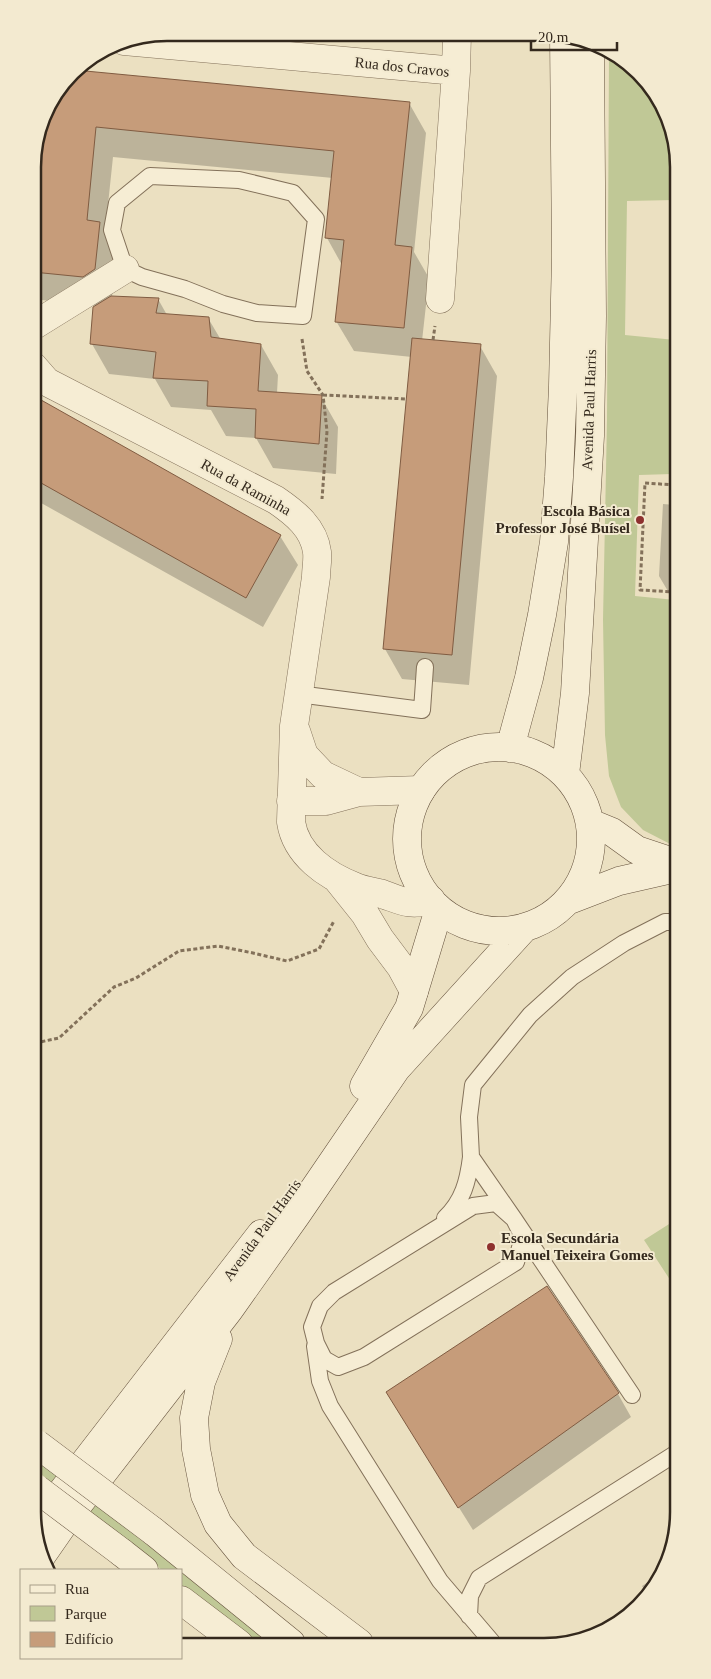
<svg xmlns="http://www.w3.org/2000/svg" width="711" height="1679" font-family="'Times New Roman',serif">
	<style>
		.green { fill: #c0c896 }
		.shadow { fill: #0003 }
		.building { fill: #c69c7a; stroke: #805c42 }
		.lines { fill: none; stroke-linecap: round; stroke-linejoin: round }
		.lane-casing { stroke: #83715a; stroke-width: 18 }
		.street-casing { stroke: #83715a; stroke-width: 29 }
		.secondary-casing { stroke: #65523d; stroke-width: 29 }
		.path { stroke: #83715a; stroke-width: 3; stroke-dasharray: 4 2.5; stroke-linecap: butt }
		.lane { stroke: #f6edd4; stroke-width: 16 }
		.street { stroke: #f6edd4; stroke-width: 28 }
		.secondary { stroke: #f6edd4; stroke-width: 28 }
		.secondary-bridge-casing { stroke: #65523d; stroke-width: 29; stroke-linecap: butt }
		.secondary-bridge { stroke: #f6edd4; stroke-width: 28 }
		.poi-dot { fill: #8e312e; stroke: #f3ead0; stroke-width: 2 }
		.labels { text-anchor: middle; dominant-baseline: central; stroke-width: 4; stroke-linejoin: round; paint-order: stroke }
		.street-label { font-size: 15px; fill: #34291d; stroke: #f3ead0 }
		.poi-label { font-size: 15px; font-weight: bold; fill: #34291d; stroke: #f3ead0; text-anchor: end }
		.rim { fill: none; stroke: #34291d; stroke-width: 2.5 }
	</style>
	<rect width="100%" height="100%" fill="#ebe0c1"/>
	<path class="green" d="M 609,56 L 639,72 L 674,132 L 674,200 L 627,201 L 625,335 L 675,340 L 672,474 L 639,475 L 635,596 L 675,600 L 676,847 L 643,830 L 621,807 L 609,776 L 605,735 L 603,620 L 607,420 Z
		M 677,1219 L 678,1292 L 644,1240 Z
		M 37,1461 L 117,1521 L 179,1570 L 162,1570 L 37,1471 Z
		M 181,1572 L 271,1643 L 256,1643 L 181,1585 Z"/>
	<path class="shadow" d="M 409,103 L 426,133 L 414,252 L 429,278 L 422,341 L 480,346 L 497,376 L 469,685 L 402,679 L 385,649 L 412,357 L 354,351 L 336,321 L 342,265 L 327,238 L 333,178 L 113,157 L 105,233 L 116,253 L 112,297 L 158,299 L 167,315 L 208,318 L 221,340 L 261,345 L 278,375 L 277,393 L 321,397 L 338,427 L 336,474 L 273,468 L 256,438 L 226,436 L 211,410 L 171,407 L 155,379 L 109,374 L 92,344 L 98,306 L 42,300 L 33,286 L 33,158 L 46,107 Z
		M 34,398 L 280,536 L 298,565 L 263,627 L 34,499 Z
		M 663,504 L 675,505 L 675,598 L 672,598 L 659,576 Z
		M 547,1288 L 618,1394 L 631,1417 L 473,1530 L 401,1415 Z
		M 662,1573 L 648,1596 L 642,1586 Z"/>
	<path class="building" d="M 75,70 L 410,102 L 395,245 L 412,247 L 404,328 L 335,322 L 344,240 L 325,238 L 334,151 L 96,127 L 87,220 L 100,222 L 95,269 L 83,277 L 33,272 L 33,158 L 46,107 Z
		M 111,296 L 159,298 L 156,313 L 209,317 L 211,337 L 261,344 L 258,391 L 322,395 L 319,444 L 255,438 L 256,409 L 207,406 L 208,381 L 153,378 L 156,352 L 90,344 L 93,307 Z
		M 412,338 L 481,344 L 452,655 L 383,649 Z
		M 34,396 L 281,535 L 246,598 L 34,479 Z
		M 547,1286 L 619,1393 L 458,1508 L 386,1392 Z"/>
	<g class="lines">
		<defs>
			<path id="lane" d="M 150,176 L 239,180 L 293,193 L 316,219 L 303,316 L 257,313 L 223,304 L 185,289 L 142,277 L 125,269 L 112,230 L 117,203 Z
				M 298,694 L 422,710 L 425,667
				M 471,1157 L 469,1117 L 473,1085 L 530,1015 L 572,977 L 624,943 L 665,922 L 676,922
				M 496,1203 L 514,1219 L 523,1237 L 516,1262 L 364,1357 L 338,1367 L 324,1359 L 316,1343 L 312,1327 L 320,1306 L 334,1292 L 473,1206 Z
				M 445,1218 C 463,1201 468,1181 471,1157 L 514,1219 L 632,1395
				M 315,1346 L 320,1381 L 330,1406 L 440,1581 L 492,1642
				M 469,1616 L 470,1596 L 479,1578 L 678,1452"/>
			<path id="street" d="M 124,41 L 456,71 L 440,299
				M 456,71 L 457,34
				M 33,326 L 125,269
				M 33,366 L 47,382 L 276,500 C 295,513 314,528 317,552 C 318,560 316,569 316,577 L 294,726 L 291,822 C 296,855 327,876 356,887 C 363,890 371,891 379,893 C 399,899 408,907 431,900
				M 296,731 L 304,755 L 323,775 L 359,792
				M 291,801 L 326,801 L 359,792 L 421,790
				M 337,879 L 365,914 L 380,939 L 401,967 L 414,991"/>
			<path id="secondary" d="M407 839a92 92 0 1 1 184 0a92 92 0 1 1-184 0Z
				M 510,748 L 529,678 L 542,615 L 554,542 L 559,477 L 563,386 L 566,256 L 564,35
				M 565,774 L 575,693 L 590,436 L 592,316 L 590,46
				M 590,823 L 612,832 L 637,850 L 676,863
				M 567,901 L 619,881 L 676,868
				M 364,1086 L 409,1008 L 439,909
				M 218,1339 L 201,1382 L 194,1418 L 196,1449 L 205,1495 L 218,1524 L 244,1556 L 359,1643
				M 37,1524 L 261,1234
				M 153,1531 L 291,1643
				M 121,1552 L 144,1570
				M 42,1555 L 67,1519 L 229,1310 L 297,1214 L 396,1069 L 525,927
				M 181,1600 L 239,1644"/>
		</defs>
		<use href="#lane" class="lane-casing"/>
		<use href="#street" class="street-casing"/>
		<use href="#secondary" class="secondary-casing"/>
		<path class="path" d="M 302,339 L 307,371 L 323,395 L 327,431 L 322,499
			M 433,340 L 435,326
			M 323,395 L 407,399
			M 675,485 L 645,483 L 640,590 L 675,592
			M 35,1043 L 59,1038 L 114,987 L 136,978 L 179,951 L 218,946 L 253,953 L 287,961 L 319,949 L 334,921"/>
		<use href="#lane" class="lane"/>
		<use href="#street" class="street"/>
		<use href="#secondary" class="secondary"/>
		<defs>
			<path id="secondary-bridge" d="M 37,1444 L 153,1531
				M 37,1489 L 121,1552"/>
		</defs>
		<use href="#secondary-bridge" class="secondary-bridge-casing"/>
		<use href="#secondary-bridge" class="secondary-bridge"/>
	</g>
	<g class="poi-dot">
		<circle cx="640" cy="520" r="5"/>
		<circle cx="491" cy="1247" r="5"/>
	</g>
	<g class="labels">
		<g class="street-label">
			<text transform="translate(402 67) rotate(6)">Rua dos Cravos</text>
			<text transform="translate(589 410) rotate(-88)">Avenida Paul Harris</text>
			<text transform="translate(246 487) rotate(29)">Rua da Raminha</text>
			<text transform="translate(262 1230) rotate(-54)">Avenida Paul Harris</text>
		</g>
		<g class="poi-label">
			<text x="630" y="511">Escola Básica<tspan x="630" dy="17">Professor José Buísel</tspan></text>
			<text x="501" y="1238" text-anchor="start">Escola Secundária<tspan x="501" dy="17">Manuel Teixeira Gomes</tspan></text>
		</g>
	</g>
	<path d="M0 0H711V1679H0ZM167 41H544A126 126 0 0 1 670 167V1512A126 126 0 0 1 544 1638H167A126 126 0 0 1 41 1512V167A126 126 0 0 1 167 41Z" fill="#f3ead0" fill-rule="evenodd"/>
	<path class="rim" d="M167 41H544A126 126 0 0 1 670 167V1512A126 126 0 0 1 544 1638H167A126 126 0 0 1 41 1512V167A126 126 0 0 1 167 41Z"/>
	<rect x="20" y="1569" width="162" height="90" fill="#f3ead0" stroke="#a79d88"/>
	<rect x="30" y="1585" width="25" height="8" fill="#f6edd4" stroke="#a79d88"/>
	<text x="65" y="1594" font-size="15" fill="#34291d">Rua</text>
	<rect x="30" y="1606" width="25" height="15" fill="#c0c896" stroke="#a79d88"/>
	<text x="65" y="1619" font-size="15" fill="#34291d">Parque</text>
	<rect x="30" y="1632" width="25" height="15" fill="#c69c7a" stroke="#a79d88"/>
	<text x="65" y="1644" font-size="15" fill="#34291d">Edifício</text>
	<path d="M531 42v8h86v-8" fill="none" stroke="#34291d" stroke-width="2.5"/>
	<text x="538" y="42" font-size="15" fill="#34291d" stroke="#f3ead0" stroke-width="4" paint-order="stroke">20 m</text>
</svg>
